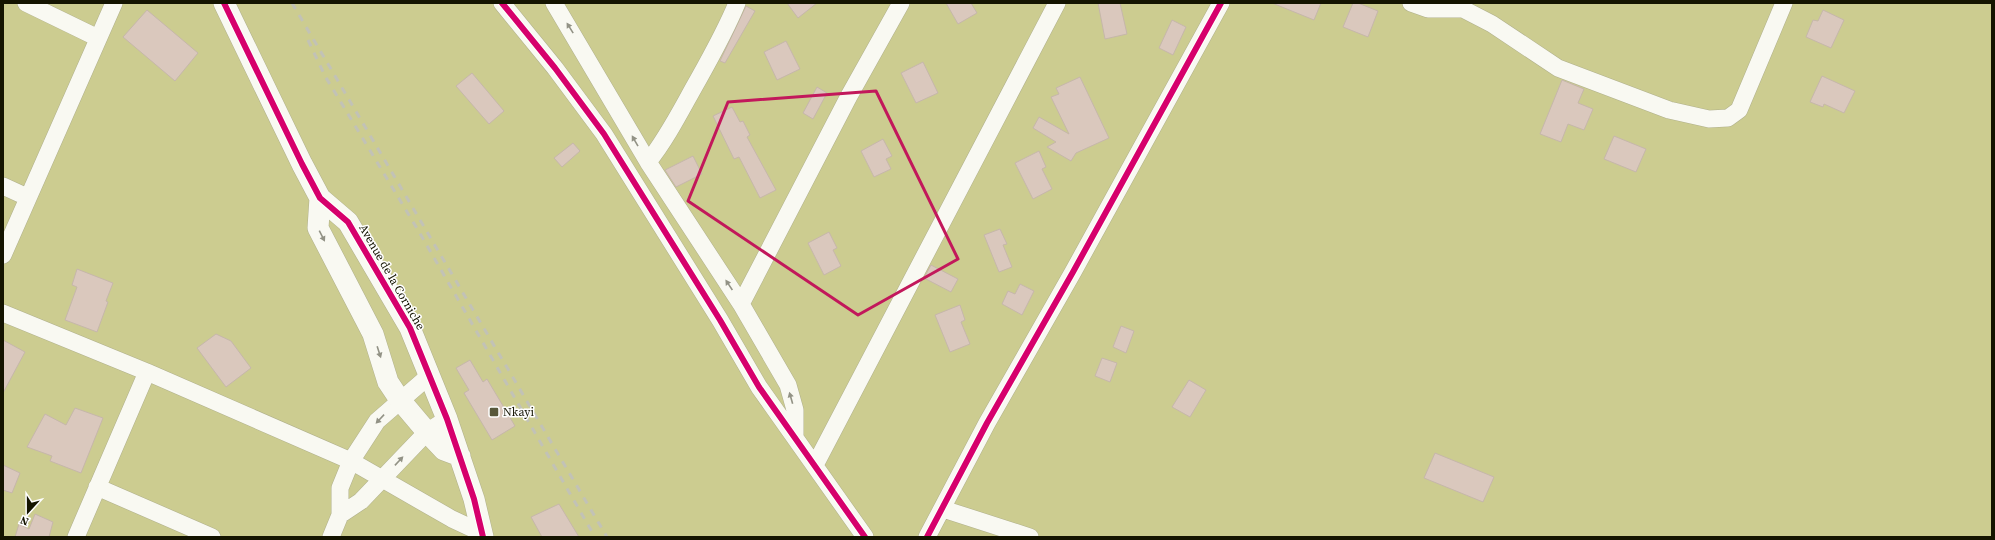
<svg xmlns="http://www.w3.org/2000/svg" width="1995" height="540" font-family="'Source Serif 4',serif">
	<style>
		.green { fill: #cccc90 }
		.building { fill: #dac8bd; stroke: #c6b7aa }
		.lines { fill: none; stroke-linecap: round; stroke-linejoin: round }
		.minor-casing { stroke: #b0b08c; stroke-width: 18 }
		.tertiary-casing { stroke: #b0b08c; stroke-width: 22 }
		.minor { stroke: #f9f9f2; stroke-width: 17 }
		.tertiary { stroke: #f9f9f2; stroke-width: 21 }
		.rail { stroke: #c2c2b6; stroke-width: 3; stroke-dasharray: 7 7; stroke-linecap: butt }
		.cycleway-casing { stroke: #fff; stroke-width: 8 }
		.cycleway { stroke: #d6006c; stroke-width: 6 }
		.oneway { fill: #929285 }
		.marked { fill: none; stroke: #c2185b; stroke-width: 3; stroke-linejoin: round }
		.poi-dot { fill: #58583b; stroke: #fff; stroke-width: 1.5 }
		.labels { text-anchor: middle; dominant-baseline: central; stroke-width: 3; stroke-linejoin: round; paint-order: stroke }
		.street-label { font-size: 12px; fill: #141400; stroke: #fff }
		.poi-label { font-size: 12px; fill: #141400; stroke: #fff; text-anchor: start }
	</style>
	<rect width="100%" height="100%" fill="#d5d5a8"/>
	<path class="green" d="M 3,3 L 1992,3 L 1992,537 L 3,537 Z"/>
	<path class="building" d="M 787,3 L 817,3 L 798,18 Z
		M 946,3 L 971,3 L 977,13 L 958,24 Z
		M 1098,3 L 1120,3 L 1127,34 L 1105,39 Z
		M 1272,3 L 1321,3 L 1314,20 Z
		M 1353,3 L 1358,3 L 1378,11 L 1368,37 L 1343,27 Z
		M 746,6 L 755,11 L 725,63 L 720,61 Z
		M 147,10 L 198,53 L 175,81 L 123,37 Z
		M 1823,10 L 1844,20 L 1831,48 L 1806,37 L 1813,20 L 1818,21 Z
		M 1172,20 L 1186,27 L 1173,55 L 1159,48 Z
		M 786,41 L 800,69 L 777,80 L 764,52 Z
		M 923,62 L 938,93 L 916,103 L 901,73 Z
		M 472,73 L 504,111 L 489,124 L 456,86 Z
		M 1822,76 L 1855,91 L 1844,113 L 1824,104 L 1823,107 L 1810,102 Z
		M 1080,77 L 1109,138 L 1076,153 L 1071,161 L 1047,147 L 1056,142 L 1033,128 L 1039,117 L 1069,134 L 1051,97 L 1059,94 L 1056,88 Z
		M 1562,80 L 1584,89 L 1578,103 L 1593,109 L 1584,130 L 1568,124 L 1561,142 L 1540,134 Z
		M 817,87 L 827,93 L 813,119 L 803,113 Z
		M 732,107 L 740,122 L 743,121 L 750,135 L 747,137 L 776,190 L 760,198 L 739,157 L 734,159 L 713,116 Z
		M 1614,136 L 1646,149 L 1636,172 L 1604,159 Z
		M 883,139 L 892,156 L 886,159 L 891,169 L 874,177 L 861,151 Z
		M 573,143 L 580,151 L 562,167 L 554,158 Z
		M 1039,151 L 1046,167 L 1042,169 L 1052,189 L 1033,199 L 1015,163 Z
		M 693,156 L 702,174 L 676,187 L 665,170 Z
		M 1000,229 L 1007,244 L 1003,245 L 1012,267 L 999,272 L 984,235 Z
		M 829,232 L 837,248 L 833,250 L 841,266 L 824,275 L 808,243 Z
		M 931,265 L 958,279 L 951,292 L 924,278 Z
		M 77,269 L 113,283 L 106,301 L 108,302 L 97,332 L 65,320 L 77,287 L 72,285 Z
		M 1020,284 L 1034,291 L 1022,315 L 1002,304 L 1008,291 L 1015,294 Z
		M 960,305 L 965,320 L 961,322 L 970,344 L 950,352 L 935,315 Z
		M 1121,326 L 1134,331 L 1126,353 L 1113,347 Z
		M 216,334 L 231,341 L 251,368 L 226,387 L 197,348 Z
		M 3,340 L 25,352 L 3,393 Z
		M 1102,358 L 1117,363 L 1110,382 L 1095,376 Z
		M 470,360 L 483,382 L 487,379 L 515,426 L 492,440 L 464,393 L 469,390 L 456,368 Z
		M 1189,380 L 1206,390 L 1190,417 L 1172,407 Z
		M 75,408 L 103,418 L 81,473 L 50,461 L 52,456 L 27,447 L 45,414 L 66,425 Z
		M 1435,453 L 1494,477 L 1483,502 L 1424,478 Z
		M 3,465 L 20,473 L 12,493 L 3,490 Z
		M 559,504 L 579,537 L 542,537 L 531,517 Z
		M 35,514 L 53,522 L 49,537 L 15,537 L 19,524 L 29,529 Z"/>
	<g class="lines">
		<defs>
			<path id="minor" d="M 26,3 L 98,38
				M 502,3 L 555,68 L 604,134 L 720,320 L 759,387 L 865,537
				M 554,3 L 648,162 L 741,304 L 788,385 L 795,410 L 795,437
				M 1411,3 L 1428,9 L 1463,9 L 1492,24 L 1558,68 L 1669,110 L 1709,119 L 1728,118 L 1739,110 L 1784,3
				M 648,162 C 668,137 682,108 698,80 C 712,55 726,30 737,3
				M 3,186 L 27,197
				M 3,255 L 114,3
				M 741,304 L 849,96 L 901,3
				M 3,313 L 147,372 L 351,461 L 452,519 L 482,533
				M 815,465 L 1057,3
				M 97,487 L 212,537
				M 943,509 L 1030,537
				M 340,515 L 361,501 L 427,432 L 447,419
				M 76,537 L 147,372
				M 331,537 L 340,515 L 340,488 L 351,461 L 377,421 L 430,375
				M 927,537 L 987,423 L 1073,272 L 1221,3"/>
			<path id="tertiary" d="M 224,3 L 302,164 L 320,198 L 348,222 L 410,328 L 447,419 L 474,499 L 483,537
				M 320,198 L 318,228 L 373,334 L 388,382 L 400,400 L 427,432 L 444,450 L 460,456"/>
		</defs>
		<use href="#minor" class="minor-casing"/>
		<use href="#tertiary" class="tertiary-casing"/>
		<use href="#minor" class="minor"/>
		<use href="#tertiary" class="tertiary"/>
		<path class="rail" d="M 292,3 L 607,537
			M 308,40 L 325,76 L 418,230 L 595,537"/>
		<defs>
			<path id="cycleway" d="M 224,3 L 302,164 L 320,198 L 348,222 L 410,328 L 447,419 L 474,499 L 483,537
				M 502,3 L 555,68 L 604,134 L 720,320 L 759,387 L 865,537
				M 927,537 L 987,423 L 1073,272 L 1221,3"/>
		</defs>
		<use href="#cycleway" class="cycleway-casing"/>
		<use href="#cycleway" class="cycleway"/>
	</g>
	<defs><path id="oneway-solid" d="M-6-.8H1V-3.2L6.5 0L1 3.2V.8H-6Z"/></defs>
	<g class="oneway">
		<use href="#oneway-solid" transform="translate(570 28) rotate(-122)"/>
		<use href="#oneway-solid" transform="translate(635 141) rotate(-120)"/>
		<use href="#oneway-solid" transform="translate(322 236) rotate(63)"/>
		<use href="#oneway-solid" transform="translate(729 285) rotate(-124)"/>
		<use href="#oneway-solid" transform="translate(379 352) rotate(72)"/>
		<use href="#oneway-solid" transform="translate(791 398) rotate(-106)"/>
		<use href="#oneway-solid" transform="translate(380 419) rotate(133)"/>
		<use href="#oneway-solid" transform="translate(399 461) rotate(-47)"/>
	</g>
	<path class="marked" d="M 876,91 L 958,259 L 858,315 L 688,201 L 728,102 Z"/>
	<rect class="poi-dot" x="489" y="407" width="10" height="10" rx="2"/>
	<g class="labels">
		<g class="street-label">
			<text transform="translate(392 277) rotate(60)">Avenue de la Corniche</text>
		</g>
		<g class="poi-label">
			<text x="503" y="412">Nkayi</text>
		</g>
	</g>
	<rect width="1995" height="540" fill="none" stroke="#141400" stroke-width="8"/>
	<g transform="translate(28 512) rotate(201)" stroke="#ffffff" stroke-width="3" paint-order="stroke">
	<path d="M0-3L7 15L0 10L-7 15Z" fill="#141400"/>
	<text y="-6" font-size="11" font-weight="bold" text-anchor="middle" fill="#141400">N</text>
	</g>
</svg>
